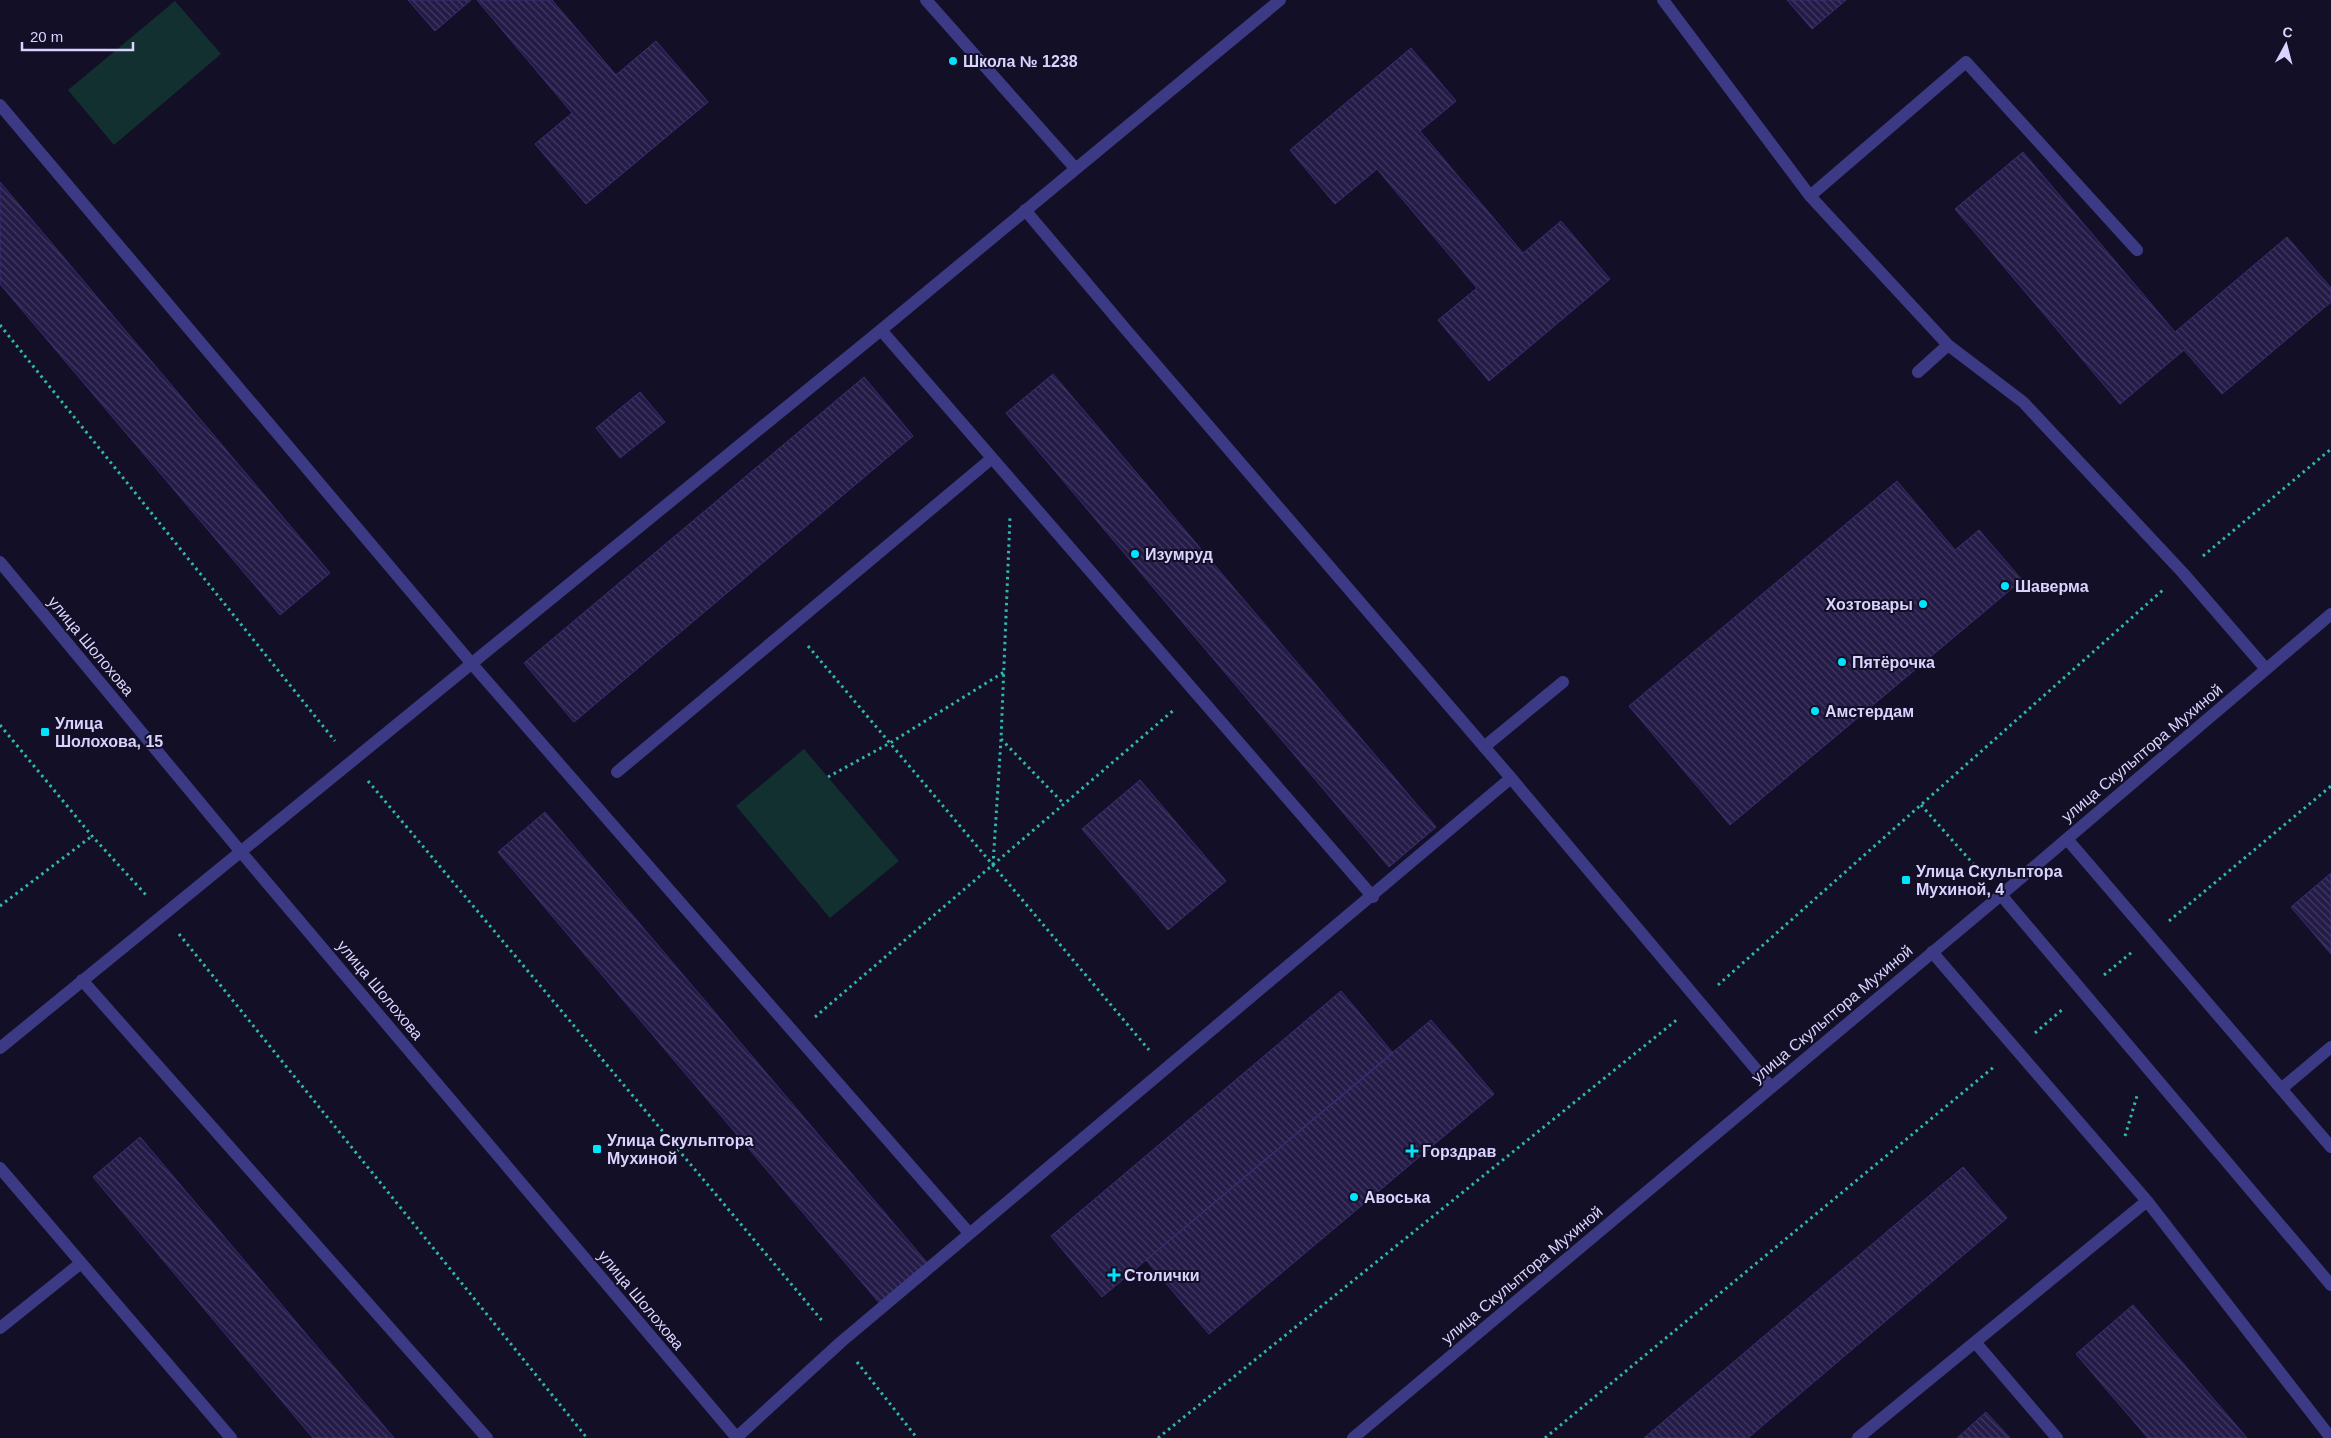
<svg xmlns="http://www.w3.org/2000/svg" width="2331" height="1438" font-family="Arial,sans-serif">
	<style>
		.grass { fill: #12302f }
		.building { fill: url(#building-back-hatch); stroke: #3b2d73 }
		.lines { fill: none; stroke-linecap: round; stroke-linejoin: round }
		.path { stroke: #2fb8b0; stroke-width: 3; stroke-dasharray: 2.5 4; stroke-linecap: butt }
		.service { stroke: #3d3a85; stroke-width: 12 }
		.tertiary { stroke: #3d3a85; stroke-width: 12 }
		.poi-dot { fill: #00e5ff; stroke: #130f26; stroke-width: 2 }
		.labels { text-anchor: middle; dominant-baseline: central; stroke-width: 4; stroke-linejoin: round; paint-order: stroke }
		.poi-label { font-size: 16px; font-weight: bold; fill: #d9d4ff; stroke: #130f26; text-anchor: start }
		.street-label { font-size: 16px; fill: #d9d4ff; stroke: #130f26 }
	</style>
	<defs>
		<pattern id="building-back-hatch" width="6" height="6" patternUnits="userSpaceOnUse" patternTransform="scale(1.25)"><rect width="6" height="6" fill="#241b47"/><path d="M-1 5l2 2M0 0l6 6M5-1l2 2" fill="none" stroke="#433b63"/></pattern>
	</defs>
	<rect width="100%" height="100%" fill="#130f26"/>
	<path class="grass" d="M 175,1 L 221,54 L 114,145 L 68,90 Z
		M 804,749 L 899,861 L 830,918 L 736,806 Z"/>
	<path class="building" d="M 408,0 L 471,0 L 435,31 Z
		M 477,0 L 552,0 L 616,75 L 656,41 L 708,102 L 586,204 L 535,144 L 572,113 Z
		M 1787,0 L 1846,0 L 1812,29 Z
		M 1411,48 L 1456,101 L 1420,131 L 1523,253 L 1561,221 L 1610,279 L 1489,381 L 1438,320 L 1477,288 L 1377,169 L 1335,204 L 1290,150 Z
		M 2023,152 L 2175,332 L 2287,237 L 2331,288 L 2331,302 L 2222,394 L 2184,350 L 2120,404 L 1955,209 Z
		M 0,182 L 330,573 L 280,615 L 0,284 Z
		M 1053,374 L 1436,827 L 1389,867 L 1006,413 Z
		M 864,377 L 913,436 L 574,722 L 524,663 Z
		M 640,392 L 665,422 L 620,458 L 596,428 Z
		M 1897,481 L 1955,550 L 1979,530 L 2022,580 L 1730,825 L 1629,706 Z
		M 1140,780 L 1226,881 L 1168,930 L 1082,829 Z
		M 545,812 L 929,1265 L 881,1305 L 498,852 Z
		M 2331,873 L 2331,954 L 2291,907 Z
		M 1341,991 L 1393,1053 L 1102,1297 L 1051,1236 Z
		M 1431,1020 L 1494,1094 L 1209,1334 L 1146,1260 Z
		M 140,1137 L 394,1438 L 313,1438 L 93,1177 Z
		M 1963,1167 L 2007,1218 L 1748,1438 L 1644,1438 Z
		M 2133,1305 L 2247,1438 L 2148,1438 L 2076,1354 Z
		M 1986,1412 L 2010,1438 L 1957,1438 Z"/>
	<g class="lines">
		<path class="path" d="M 0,325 L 335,741
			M 2203,556 L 2331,449
			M 808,646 L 1149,1050
			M 0,725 L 92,836 L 146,895
			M 1001,739 L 1064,804
			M 828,777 L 890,743 L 1004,672
			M 368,781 L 824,1323
			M 1921,805 L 1984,876
			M 993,865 L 1001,739 L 1010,517
			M 0,906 L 92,836
			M 2169,921 L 2331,786
			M 179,934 L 587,1438
			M 2104,975 L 2132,952
			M 1718,985 L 2164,589
			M 815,1017 L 1175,709
			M 2035,1033 L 2064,1008
			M 2125,1136 L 2137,1096
			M 857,1362 L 917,1438
			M 1158,1438 L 1679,1018
			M 1545,1438 L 1995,1066"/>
		<path class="service" d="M 926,0 L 1075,168
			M 1663,0 L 1810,196 L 1948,345 L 2023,402 L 2183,573 L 2266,669
			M 0,105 L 472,664 L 969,1233
			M 1810,196 L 1966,62 L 2137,250
			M 1025,210 L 1128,332 L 1511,778 L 1771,1087
			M 881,330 L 1373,897
			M 1918,372 L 1948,345
			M 1484,747 L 1563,682
			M 617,772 L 991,459
			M 2067,839 L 2331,1147
			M 2001,895 L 2331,1285
			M 1932,952 L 2147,1201 L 2331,1438
			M 82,980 L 487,1438
			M 0,1048 L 881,330 L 1280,0
			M 2281,1089 L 2331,1047
			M 0,1168 L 231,1438
			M 0,1328 L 81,1263
			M 1975,1342 L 2057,1438
			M 736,1438 L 841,1342 L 1511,778
			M 1858,1438 L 2147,1201"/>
		<path class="tertiary" d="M 0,562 L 241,852 L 737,1438
			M 1353,1438 L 2001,895 L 2331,614"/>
	</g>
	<g class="poi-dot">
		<circle cx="953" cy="61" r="5"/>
		<circle cx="1135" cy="554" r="5"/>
		<circle cx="2005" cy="586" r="5"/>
		<circle cx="1923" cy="604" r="5"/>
		<circle cx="1842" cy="662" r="5"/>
		<circle cx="1815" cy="711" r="5"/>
		<rect x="40" y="727" width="10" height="10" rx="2.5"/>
		<rect x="1901" y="875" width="10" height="10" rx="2.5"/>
		<rect x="592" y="1144" width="10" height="10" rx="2.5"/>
		<path d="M1409.5 1143.5h5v5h5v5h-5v5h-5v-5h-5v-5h5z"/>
		<circle cx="1354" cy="1197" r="5"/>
		<path d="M1111.5 1267.5h5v5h5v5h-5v5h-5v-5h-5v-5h5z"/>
	</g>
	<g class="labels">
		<g class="poi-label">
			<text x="963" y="61">Школа № 1238</text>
			<text x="1145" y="554">Изумруд</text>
			<text x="2015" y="586">Шаверма</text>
			<text x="1913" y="604" text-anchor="end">Хозтовары</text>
			<text x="1852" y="662">Пятёрочка</text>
			<text x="1825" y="711">Амстердам</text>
			<text x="55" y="723">Улица<tspan x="55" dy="18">Шолохова, 15</tspan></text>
			<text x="1916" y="871">Улица Скульптора<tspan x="1916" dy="18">Мухиной, 4</tspan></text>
			<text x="607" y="1140">Улица Скульптора<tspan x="607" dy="18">Мухиной</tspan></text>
			<text x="1422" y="1151">Горздрав</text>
			<text x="1364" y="1197">Авоська</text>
			<text x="1124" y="1275">Столички</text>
		</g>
		<g class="street-label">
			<text transform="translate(91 646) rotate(50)">улица Шолохова</text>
			<text transform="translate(2142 753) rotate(-40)">улица Скульптора Мухиной</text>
			<text transform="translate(380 990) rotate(50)">улица Шолохова</text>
			<text transform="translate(1832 1014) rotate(-40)">улица Скульптора Мухиной</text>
			<text transform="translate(1522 1275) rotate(-40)">улица Скульптора Мухиной</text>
			<text transform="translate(641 1300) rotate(50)">улица Шолохова</text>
		</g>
	</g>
	<g transform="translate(2286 45) rotate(7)" stroke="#130f26" stroke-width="4" paint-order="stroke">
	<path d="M0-4L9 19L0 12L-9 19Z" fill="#d9d4ff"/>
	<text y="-8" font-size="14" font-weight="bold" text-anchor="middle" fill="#d9d4ff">С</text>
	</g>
	<path d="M22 42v8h111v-8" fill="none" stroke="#d9d4ff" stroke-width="2.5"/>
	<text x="30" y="42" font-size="15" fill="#d9d4ff" stroke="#130f26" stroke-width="4" paint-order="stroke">20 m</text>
</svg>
